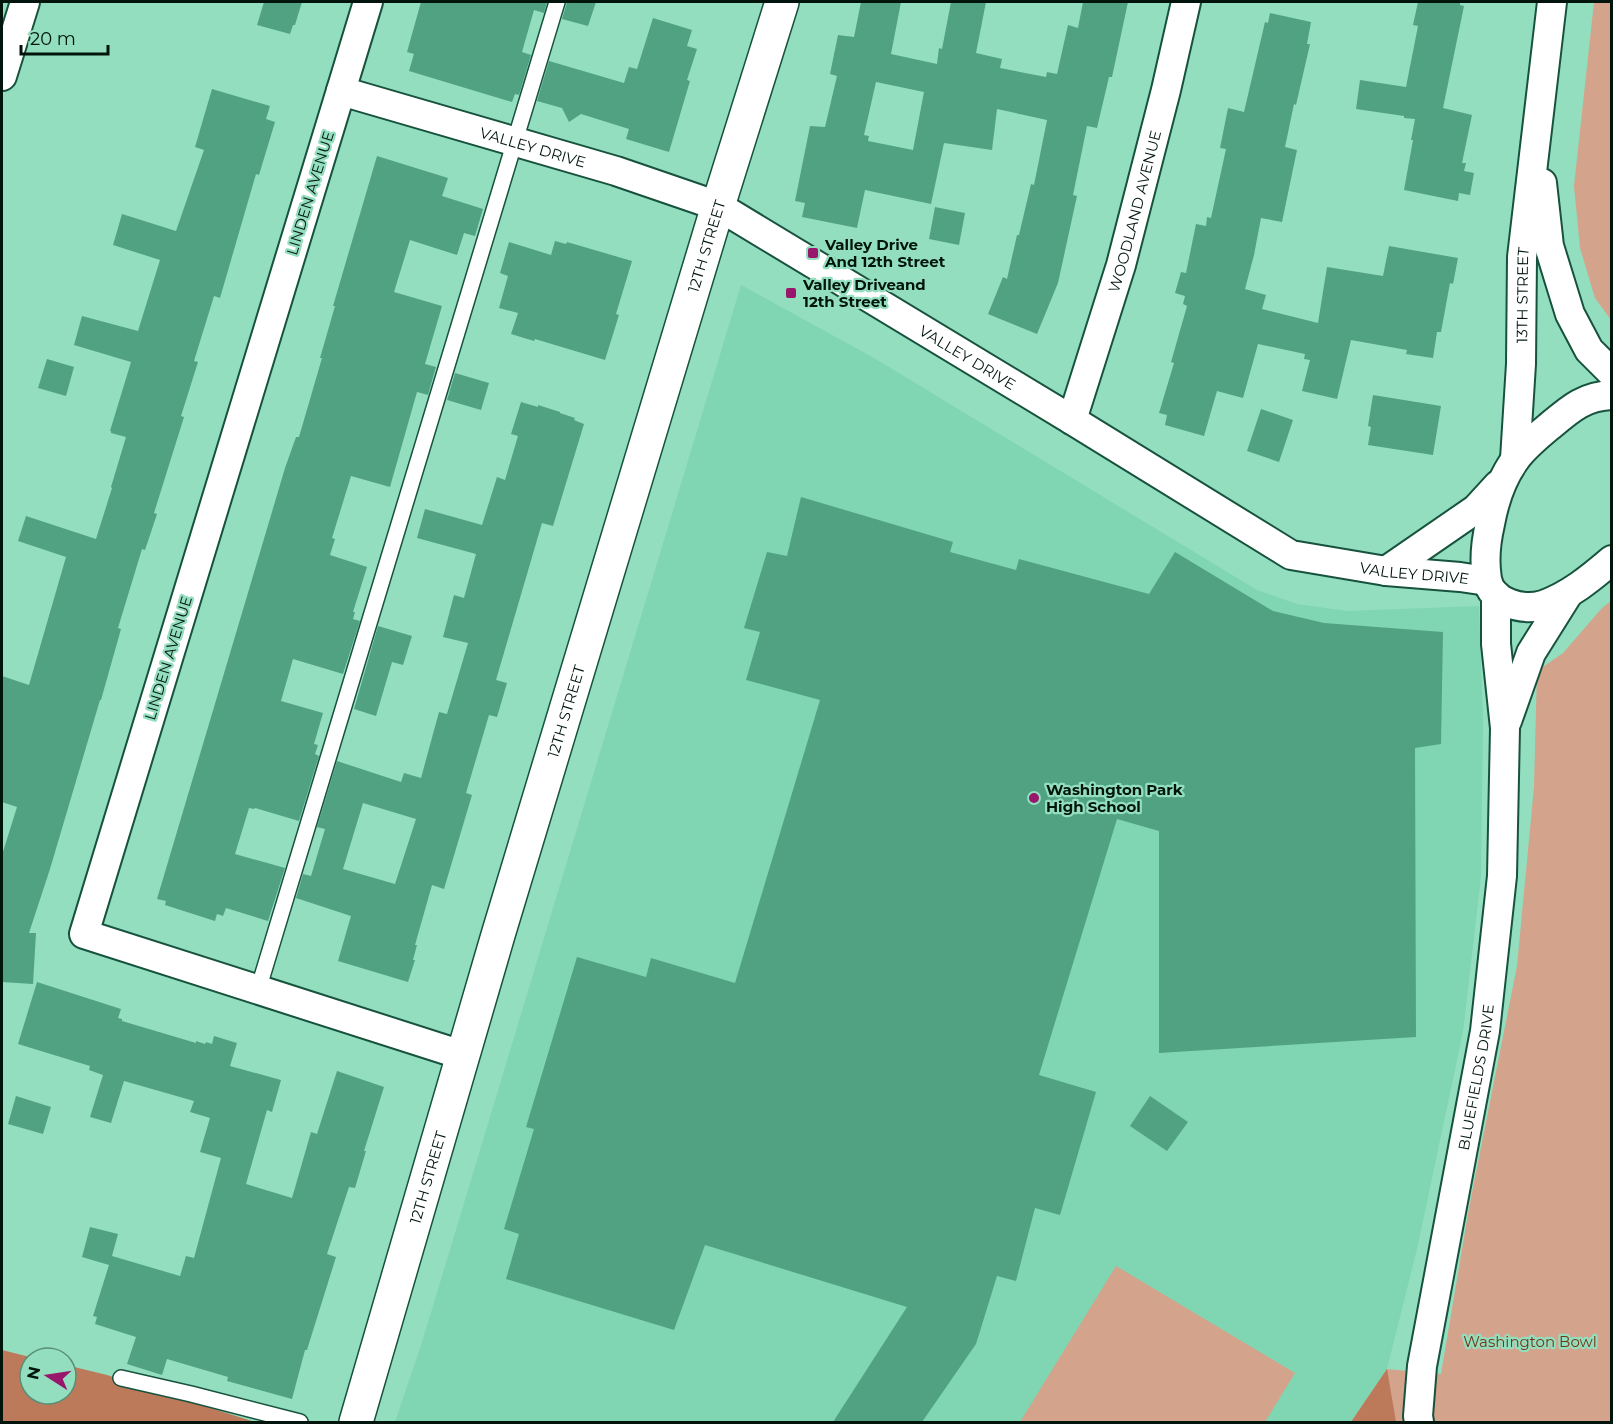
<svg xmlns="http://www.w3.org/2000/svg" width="1613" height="1424" font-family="Montserrat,sans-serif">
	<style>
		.built { fill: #80d5b3 }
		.green { fill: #d4a38b }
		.forest { fill: #bc7a5a }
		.building { fill: #50a283; fill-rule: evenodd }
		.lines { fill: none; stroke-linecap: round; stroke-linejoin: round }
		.service-casing { stroke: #17523e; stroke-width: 18 }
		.minor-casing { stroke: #17523e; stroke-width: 32 }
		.tertiary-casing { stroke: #17523e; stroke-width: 36 }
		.service { stroke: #fff; stroke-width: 15 }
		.minor { stroke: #fff; stroke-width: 28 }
		.tertiary { stroke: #fff; stroke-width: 33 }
		.poi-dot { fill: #98166c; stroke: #93debf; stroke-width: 2 }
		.labels { text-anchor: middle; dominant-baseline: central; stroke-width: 4.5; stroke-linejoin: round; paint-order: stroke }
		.street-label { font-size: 15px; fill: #01150d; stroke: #93debf }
		.poi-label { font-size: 15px; font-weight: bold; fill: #01150d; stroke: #93debf; text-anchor: start }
		.park-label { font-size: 15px; fill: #743512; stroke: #93debf }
	</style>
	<rect width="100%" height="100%" fill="#93debf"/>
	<path class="built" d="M 741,285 L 874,358 L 1257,590 L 1297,604 L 1347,611 L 1479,606 L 1483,719 L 1481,877 L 1463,1032 L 1417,1249 L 1387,1369 L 1351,1422 L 395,1422 L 423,1339 Z"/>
	<path class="green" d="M 1594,2 L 1611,2 L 1611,320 L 1595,298 L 1580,248 L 1574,186 Z
		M 1611,601 L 1611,1422 L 1351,1422 L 1387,1369 L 1441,1374 L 1469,1208 L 1517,966 L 1534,787 L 1537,671 L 1563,653 L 1602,608 Z
		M 1116,1266 L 1295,1373 L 1265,1422 L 1020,1422 Z"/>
	<path class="forest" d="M 2,1350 L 34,1358 L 30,1358 L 30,1394 L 66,1394 L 66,1365 L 107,1375 L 255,1422 L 2,1422 Z
		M 1387,1369 L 1396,1422 L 1351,1422 Z"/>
	<path class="building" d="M 264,2 L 302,2 L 295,25 L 293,25 L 290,34 L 257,25 Z
		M 421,2 L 547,2 L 544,13 L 534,10 L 522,52 L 531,55 L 519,95 L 515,94 L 512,102 L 409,71 L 414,54 L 407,52 Z
		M 567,2 L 596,2 L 588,26 L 562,19 Z
		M 861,2 L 901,2 L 891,54 L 937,64 L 939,48 L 942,49 L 951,2 L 986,2 L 976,53 L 1002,59 L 1000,68 L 1046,77 L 1047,72 L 1057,74 L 1068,25 L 1078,28 L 1083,2 L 1128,2 L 1112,77 L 1109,77 L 1097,128 L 1087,126 L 1073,195 L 1077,196 L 1058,283 L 1037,334 L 988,314 L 1003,277 L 1007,279 L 1017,235 L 1019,235 L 1031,184 L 1034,185 L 1047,120 L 997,109 L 992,150 L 944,143 L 931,204 L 865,190 L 857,228 L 802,217 L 805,203 L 795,201 L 810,126 L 825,127 L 837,76 L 830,74 L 838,35 L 854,37 ZM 876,82 L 924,92 L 913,150 L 868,141 L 869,136 L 864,135 Z
		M 1418,2 L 1460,2 L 1460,5 L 1464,6 L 1443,108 L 1472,115 L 1462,163 L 1466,163 L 1464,171 L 1474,173 L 1470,195 L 1459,193 L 1458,201 L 1404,190 L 1413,140 L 1411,140 L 1415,119 L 1404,118 L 1404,116 L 1356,109 L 1360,80 L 1406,87 L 1418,26 L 1413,25 Z
		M 1270,13 L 1311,22 L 1307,44 L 1310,44 L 1296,105 L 1294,104 L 1285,147 L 1297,150 L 1282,222 L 1261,218 L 1254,255 L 1245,289 L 1266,295 L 1262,309 L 1318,323 L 1327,267 L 1383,276 L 1389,246 L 1458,258 L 1453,284 L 1450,283 L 1441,332 L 1437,332 L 1433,358 L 1406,354 L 1407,350 L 1351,340 L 1337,399 L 1302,391 L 1310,360 L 1304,359 L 1305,354 L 1258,344 L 1243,398 L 1217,391 L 1204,436 L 1165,425 L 1167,415 L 1159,413 L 1174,363 L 1171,362 L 1187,306 L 1183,304 L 1185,296 L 1175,293 L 1181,272 L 1186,273 L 1196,224 L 1206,226 L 1207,217 L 1211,218 L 1226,149 L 1220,148 L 1228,108 L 1244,112 L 1265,22 L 1268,23 Z
		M 653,18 L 692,30 L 687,46 L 697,49 L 687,80 L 690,81 L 669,152 L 626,139 L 629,129 L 581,114 L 569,122 L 562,108 L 537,101 L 549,61 L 624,83 L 629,67 L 637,69 Z
		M 212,89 L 270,106 L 266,119 L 275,122 L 259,175 L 256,174 L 220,298 L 214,296 L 194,361 L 198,362 L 181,416 L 184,417 L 154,513 L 157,514 L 145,550 L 142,549 L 118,628 L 121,629 L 101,700 L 100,700 L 50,869 L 29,933 L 36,933 L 33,984 L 2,982 L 2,855 L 17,807 L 2,802 L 2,676 L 29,685 L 66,557 L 18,541 L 26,516 L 96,539 L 112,488 L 111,487 L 126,437 L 111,433 L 111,431 L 110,431 L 131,362 L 74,345 L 82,316 L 138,331 L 160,260 L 113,245 L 122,214 L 176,231 L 204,150 L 195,147 Z
		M 377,156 L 448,178 L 442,196 L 483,209 L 475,236 L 464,233 L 457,255 L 410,240 L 394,292 L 442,306 L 425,364 L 436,367 L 428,395 L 417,392 L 390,487 L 351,476 L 332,538 L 335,539 L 330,555 L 367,567 L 353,612 L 355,612 L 353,619 L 360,621 L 343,674 L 293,659 L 281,701 L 323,713 L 314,744 L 318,745 L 315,754 L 319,756 L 299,821 L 255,808 L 254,809 L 249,808 L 235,854 L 285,868 L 268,921 L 226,908 L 223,916 L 217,914 L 215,921 L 165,905 L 166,901 L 157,899 L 285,468 L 296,437 L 299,437 L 322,358 L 320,358 L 335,306 L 333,306 Z
		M 935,207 L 965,213 L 959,245 L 929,239 Z
		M 555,241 L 566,244 L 567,242 L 632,261 L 616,314 L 619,315 L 605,360 L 535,339 L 534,341 L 511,334 L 518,313 L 499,308 L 508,276 L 500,273 L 509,242 L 551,255 Z
		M 47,359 L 74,367 L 66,396 L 38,388 Z
		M 455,373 L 489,383 L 481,410 L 447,400 Z
		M 1373,395 L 1441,406 L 1433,455 L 1368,445 L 1371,427 L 1368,426 Z
		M 521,402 L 538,407 L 538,405 L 560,412 L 560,413 L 575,418 L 574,420 L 584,424 L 553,526 L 542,523 L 496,680 L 507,683 L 497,717 L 489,715 L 466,793 L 472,795 L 444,889 L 432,885 L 415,945 L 417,945 L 413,960 L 415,960 L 408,982 L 338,961 L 351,916 L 296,898 L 303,874 L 311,876 L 325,829 L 317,827 L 337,761 L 401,782 L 404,773 L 421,778 L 439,712 L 447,714 L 468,643 L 443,637 L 454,595 L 464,598 L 476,554 L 417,538 L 425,509 L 482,525 L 497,477 L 505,480 L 518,436 L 511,434 ZM 363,803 L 416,819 L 395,884 L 343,869 Z
		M 1261,409 L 1293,420 L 1279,462 L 1247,451 Z
		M 801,497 L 953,542 L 950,552 L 1016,570 L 1019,559 L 1149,594 L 1175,552 L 1273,611 L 1324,623 L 1443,632 L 1441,744 L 1415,748 L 1416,1037 L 1159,1053 L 1159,831 L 1117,819 L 1039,1075 L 1096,1092 L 1060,1215 L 1035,1208 L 1016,1281 L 997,1276 L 976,1344 L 922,1422 L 833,1422 L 907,1307 L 705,1245 L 674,1330 L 506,1279 L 519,1234 L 504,1229 L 534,1129 L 526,1127 L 577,957 L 646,977 L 651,958 L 735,983 L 820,700 L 746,680 L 760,632 L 744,628 L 767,552 L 787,556 Z
		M 378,626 L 412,636 L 403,665 L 392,662 L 376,716 L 354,709 Z
		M 37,982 L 121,1009 L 118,1018 L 122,1019 L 122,1021 L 196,1043 L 196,1041 L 205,1044 L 206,1042 L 212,1044 L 214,1036 L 237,1043 L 230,1066 L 281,1080 L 272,1112 L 267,1110 L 246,1184 L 292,1198 L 311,1132 L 317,1134 L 337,1071 L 384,1087 L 364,1151 L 366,1151 L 355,1188 L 349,1187 L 327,1254 L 336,1257 L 311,1337 L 307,1350 L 305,1350 L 292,1399 L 227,1381 L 228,1377 L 167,1359 L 162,1375 L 127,1364 L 136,1337 L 95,1324 L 97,1317 L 93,1316 L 109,1265 L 82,1257 L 90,1227 L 118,1234 L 112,1256 L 180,1276 L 186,1256 L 194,1258 L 221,1158 L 200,1152 L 210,1118 L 190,1112 L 194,1101 L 124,1081 L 111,1123 L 90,1117 L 103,1075 L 89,1070 L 90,1066 L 18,1044 Z
		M 16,1096 L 51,1107 L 43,1134 L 8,1124 Z
		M 1150,1096 L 1188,1122 L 1167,1151 L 1130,1126 Z"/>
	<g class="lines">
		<defs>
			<path id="service" d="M 258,990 L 557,2
				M 121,1378 L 191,1394 L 300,1422"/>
			<g id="minor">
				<path d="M 368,2 L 84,934 L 462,1055"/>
				<path d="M 2,76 L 25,2"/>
				<path id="s1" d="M 341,91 L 616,171 L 718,206 L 1072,420 L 1291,555 L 1386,571 L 1460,577 L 1487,581"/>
				<path d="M 1542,183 L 1549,246 L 1570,314 L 1589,350 L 1612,373"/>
				<path d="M 1612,395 C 1585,396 1571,408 1551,425 C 1539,435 1524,447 1515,460 C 1502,478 1494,502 1490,524 C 1486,541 1484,561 1487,579 C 1491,603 1523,611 1543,605 C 1569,596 1591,578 1612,560"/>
				<path id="s2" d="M 1072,420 L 1121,265 L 1166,90 L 1186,2"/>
				<path id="s3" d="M 1515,459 L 1521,364 L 1522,257 L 1552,2"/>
				<path d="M 1386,571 L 1476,509 L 1498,485"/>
				<path d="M 1507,721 L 1531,653 L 1568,594"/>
				<path id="s4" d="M 1419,1422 L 1418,1416 L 1422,1366 L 1485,1031 L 1502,876 L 1505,728 L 1496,644 L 1496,595"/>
			</g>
			<g id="tertiary">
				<path id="s5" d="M 356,1422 L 498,935 L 718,206 L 782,2"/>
			</g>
		</defs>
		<use href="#service" class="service-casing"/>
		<use href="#minor" class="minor-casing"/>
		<use href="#tertiary" class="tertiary-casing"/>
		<use href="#service" class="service"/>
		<use href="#minor" class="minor"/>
		<use href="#tertiary" class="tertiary"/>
	</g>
	<g class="poi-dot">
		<rect x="807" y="247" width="12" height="12" rx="3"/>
		<rect x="785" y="287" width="12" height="12" rx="3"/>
		<circle cx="1034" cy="798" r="6"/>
	</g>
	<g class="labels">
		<g class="street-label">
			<text stroke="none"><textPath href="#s1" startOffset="200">VALLEY DRIVE</textPath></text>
			<text transform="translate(310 193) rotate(-73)">LINDEN AVENUE</text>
			<text stroke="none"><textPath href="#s2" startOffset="218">WOODLAND AVENUE</textPath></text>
			<text stroke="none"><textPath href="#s5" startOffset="1227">12TH STREET</textPath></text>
			<text stroke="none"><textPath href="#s3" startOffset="164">13TH STREET</textPath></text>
			<text stroke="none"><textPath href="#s1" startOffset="686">VALLEY DRIVE</textPath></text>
			<text stroke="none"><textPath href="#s1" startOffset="1190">VALLEY DRIVE</textPath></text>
			<text transform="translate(168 658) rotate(-73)">LINDEN AVENUE</text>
			<text stroke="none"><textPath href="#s5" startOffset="741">12TH STREET</textPath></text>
			<text stroke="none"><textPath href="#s4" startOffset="350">BLUEFIELDS DRIVE</textPath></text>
			<text stroke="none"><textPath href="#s5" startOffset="255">12TH STREET</textPath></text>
		</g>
		<g class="poi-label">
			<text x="825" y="244">Valley Drive<tspan x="825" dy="17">And 12th Street</tspan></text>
			<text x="803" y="284">Valley Driveand<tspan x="803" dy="17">12th Street</tspan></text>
			<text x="1046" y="789">Washington Park<tspan x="1046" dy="17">High School</tspan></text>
		</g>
		<g class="park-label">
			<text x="1530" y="1341">Washington Bowl</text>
		</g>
	</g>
	<rect width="1613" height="1424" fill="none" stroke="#01150d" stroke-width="6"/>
	<g transform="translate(48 1376) rotate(282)"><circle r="28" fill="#93debf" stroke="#598e78" stroke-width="1.5"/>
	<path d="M0-4.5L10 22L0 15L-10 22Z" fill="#98166c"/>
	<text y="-9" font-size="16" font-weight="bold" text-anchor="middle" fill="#01150d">N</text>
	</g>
	<path d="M21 45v9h87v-9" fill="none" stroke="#01150d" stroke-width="3"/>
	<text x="30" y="45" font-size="18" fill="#01150d" stroke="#93debf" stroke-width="4.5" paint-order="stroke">20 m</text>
</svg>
